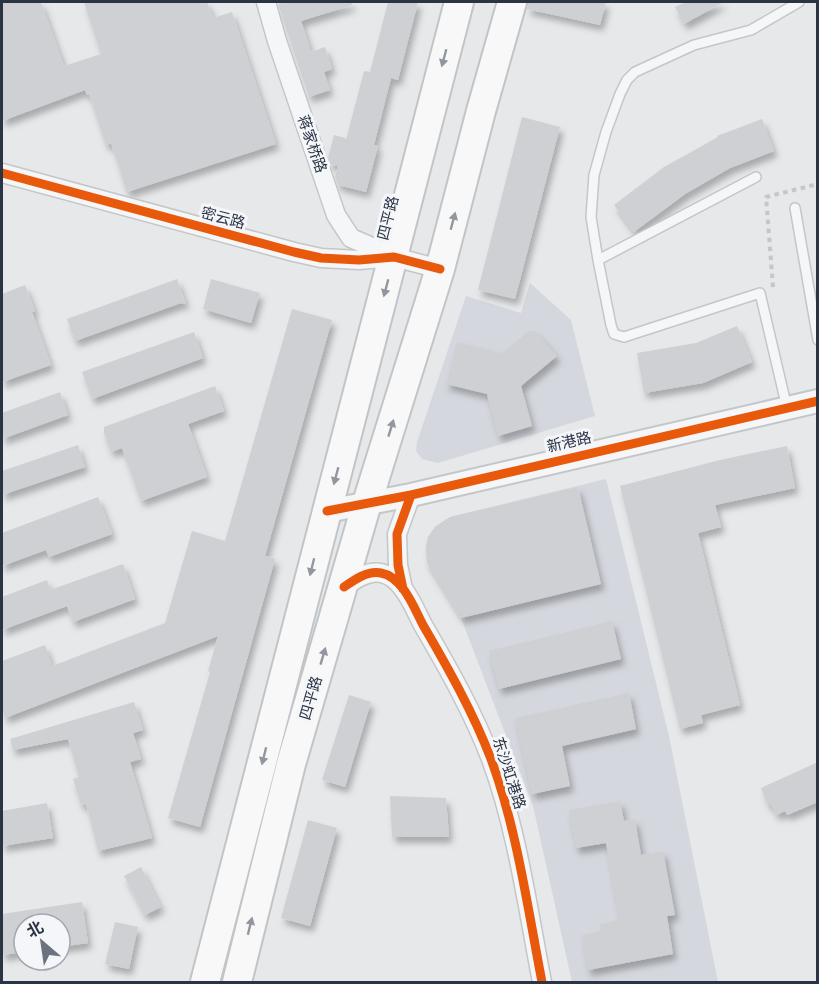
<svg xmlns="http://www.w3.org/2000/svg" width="819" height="984" font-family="Figtree,'Noto Sans SC',sans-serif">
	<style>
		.built { fill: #d4d7dd }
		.building { fill: #ced0d3; filter: url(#shadow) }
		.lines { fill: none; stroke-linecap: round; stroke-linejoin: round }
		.service-casing { stroke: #c4c6c8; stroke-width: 12 }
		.minor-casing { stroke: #c4c6c8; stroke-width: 21 }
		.tertiary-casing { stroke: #c4c6c8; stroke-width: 26 }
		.primary-casing { stroke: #c2c5c8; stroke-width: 32 }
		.path { stroke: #c5c6ca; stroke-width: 4; stroke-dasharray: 4.5 4.5; stroke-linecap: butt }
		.service { stroke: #f5f6f7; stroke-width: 9 }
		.minor { stroke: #f5f6f7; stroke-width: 18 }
		.tertiary { stroke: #f5f6f7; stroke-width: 22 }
		.primary { stroke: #f8f8f8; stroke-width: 28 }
		.cycleway-casing { stroke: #f4f6f9; stroke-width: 13 }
		.cycleway { stroke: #e8590c; stroke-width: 9 }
		.oneway { fill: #92969e }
		.labels { text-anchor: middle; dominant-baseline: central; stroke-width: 6; stroke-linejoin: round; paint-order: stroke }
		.street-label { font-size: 15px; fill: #2b3445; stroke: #f4f6f9 }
	</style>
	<defs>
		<filter id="shadow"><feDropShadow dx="3.5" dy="6" stdDeviation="3" flood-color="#0004"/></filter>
	</defs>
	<rect width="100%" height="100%" fill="#e6e8ea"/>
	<path class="built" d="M 530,283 L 571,320 L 595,416 L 438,463 L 422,459 L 416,451 L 417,442 L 466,296 L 521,313 Z
		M 606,479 L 669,736 L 718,982 L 572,982 L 533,806 L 461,618 L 427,563 L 426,547 L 428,537 L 435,527 L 450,517 Z"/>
	<path class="building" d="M 2,2 L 41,2 L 64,66 L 101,54 L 84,2 L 207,2 L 213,18 L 232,12 L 276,144 L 127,192 L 111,143 L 106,145 L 89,94 L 87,95 L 85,90 L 2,121 Z
		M 286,2 L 352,2 L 352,5 L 301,21 L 311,52 L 325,47 L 332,69 L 324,72 L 330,90 L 309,97 L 278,4 Z
		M 388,2 L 418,2 L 398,80 L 391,78 L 374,145 L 378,146 L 366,192 L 338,185 L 335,177 L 338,166 L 331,165 L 328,158 L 334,135 L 345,138 L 346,140 L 364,71 L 370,72 Z
		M 528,2 L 606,2 L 600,25 L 527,9 Z
		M 686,2 L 724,2 L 684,24 L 675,7 Z
		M 522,117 L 560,127 L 515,299 L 478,290 Z
		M 762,119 L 774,151 L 730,168 L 685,194 L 634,232 L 614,205 L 664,167 L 718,137 L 717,136 Z
		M 177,279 L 186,304 L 181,303 L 75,341 L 67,319 Z
		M 211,279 L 260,293 L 251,323 L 203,309 Z
		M 25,285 L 35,311 L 32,312 L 51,365 L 2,382 L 2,294 Z
		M 292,309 L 332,320 L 265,556 L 275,559 L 200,827 L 168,818 L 210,672 L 208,671 L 218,636 L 5,718 L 2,707 L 2,661 L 45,645 L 52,666 L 165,623 L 192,531 L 225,541 Z
		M 737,326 L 752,362 L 703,383 L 644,393 L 637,353 L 696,343 Z
		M 529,331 L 535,331 L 557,356 L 521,386 L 532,426 L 498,436 L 487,394 L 446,384 L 457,342 L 501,353 L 500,355 Z
		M 194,332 L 203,358 L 92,399 L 82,372 Z
		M 215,386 L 224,411 L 188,424 L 207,477 L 141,501 L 122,448 L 111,452 L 104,433 L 104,427 Z
		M 60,392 L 68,415 L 2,439 L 2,413 Z
		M 78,445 L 85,467 L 2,495 L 2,471 Z
		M 787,446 L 795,488 L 715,505 L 721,527 L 698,533 L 740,705 L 701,715 L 703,723 L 680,729 L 620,486 L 720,460 Z
		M 578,487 L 601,584 L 461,618 L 427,563 L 426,547 L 428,537 L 435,527 L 450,517 Z
		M 98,497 L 112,534 L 49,557 L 46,550 L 2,566 L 2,533 Z
		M 123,564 L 135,599 L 73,622 L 67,606 L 2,630 L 2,597 L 47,580 L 50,590 Z
		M 612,621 L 621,659 L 499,689 L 489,651 Z
		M 629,693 L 636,729 L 562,746 L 570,786 L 532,794 L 515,718 Z
		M 349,695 L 371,702 L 345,787 L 322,780 Z
		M 134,702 L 143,730 L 133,733 L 141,759 L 130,762 L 152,838 L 98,851 L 86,804 L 81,805 L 73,779 L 79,777 L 68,739 L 13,750 L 10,739 Z
		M 818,762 L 818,802 L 787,815 L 785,811 L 776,815 L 771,804 L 768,805 L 761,788 Z
		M 390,796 L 446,798 L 449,837 L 392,837 Z
		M 620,801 L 624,821 L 635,819 L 641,855 L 663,851 L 675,915 L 667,916 L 673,954 L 588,970 L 582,935 L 601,931 L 600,924 L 620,920 L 606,843 L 576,848 L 569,810 Z
		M 47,803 L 53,838 L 2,846 L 2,811 Z
		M 308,820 L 337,828 L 310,926 L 281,918 Z
		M 141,867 L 161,907 L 145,915 L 124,876 Z
		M 82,902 L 88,943 L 60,947 L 60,924 L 24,924 L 24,952 L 2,955 L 2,914 Z
		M 115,922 L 138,927 L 129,969 L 105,964 Z"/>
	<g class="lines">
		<defs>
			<path id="service" d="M 756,177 L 598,260 L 611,325 L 614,334 L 624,337 L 760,293 L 787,408
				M 795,208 L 818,340
				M 598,260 L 591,217 L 594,175 L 606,132 L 620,94 L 627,80 L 635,72 L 694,45 L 751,30 L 799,2"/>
			<path id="minor" d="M 266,2 L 277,41 L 336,215 L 351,238 L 390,255
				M 2,173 L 294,252 L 321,258 L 359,260 L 394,257 L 440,269
				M 344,587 C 354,580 368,570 381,573 C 403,577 414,608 423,625 C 448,668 473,712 491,759 C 517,829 528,910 542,982
				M 403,589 L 398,565 L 397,534 L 411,495"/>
			<path id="tertiary" d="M 327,511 L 411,495 L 818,401"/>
			<path id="primary" d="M 205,982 L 459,2
				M 237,982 L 291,764 L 367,503 L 440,269 L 481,111 L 512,2"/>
		</defs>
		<use href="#service" class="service-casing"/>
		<use href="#minor" class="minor-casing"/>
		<use href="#tertiary" class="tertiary-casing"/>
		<use href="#primary" class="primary-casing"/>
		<path class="path" d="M 773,287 L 766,197 L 818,184"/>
		<use href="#service" class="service"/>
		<use href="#minor" class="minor"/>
		<use href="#tertiary" class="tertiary"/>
		<use href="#primary" class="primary"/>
		<defs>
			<path id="cycleway" d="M 2,173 L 294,252 L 321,258 L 359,260 L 394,257 L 440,269
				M 327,511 L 411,495 L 818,401
				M 344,587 C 354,580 368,570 381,573 C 403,577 414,608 423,625 C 448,668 473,712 491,759 C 517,829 528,910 542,982
				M 403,589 L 398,565 L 397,534 L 411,495"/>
		</defs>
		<use href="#cycleway" class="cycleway-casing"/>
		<use href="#cycleway" class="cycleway"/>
	</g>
	<defs><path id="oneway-solid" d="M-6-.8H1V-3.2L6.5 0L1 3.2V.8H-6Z" transform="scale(1.5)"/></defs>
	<g class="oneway">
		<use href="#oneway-solid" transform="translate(444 58) rotate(105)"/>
		<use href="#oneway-solid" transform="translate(453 221) rotate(-75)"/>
		<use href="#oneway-solid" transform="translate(386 288) rotate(105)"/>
		<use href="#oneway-solid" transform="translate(391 428) rotate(-73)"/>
		<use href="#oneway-solid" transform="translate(336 476) rotate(105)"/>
		<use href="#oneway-solid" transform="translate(312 567) rotate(104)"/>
		<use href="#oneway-solid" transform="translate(323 656) rotate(-74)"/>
		<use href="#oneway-solid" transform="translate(264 756) rotate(104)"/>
		<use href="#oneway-solid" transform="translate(250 926) rotate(-76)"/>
	</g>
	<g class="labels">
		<g class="street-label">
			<text transform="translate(312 144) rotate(71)">蒋家桥路</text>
			<text transform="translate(223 218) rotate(15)">密云路</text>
			<text transform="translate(388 218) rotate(-76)">四平路</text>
			<text transform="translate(569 442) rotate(-13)">新港路</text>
			<text transform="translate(311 698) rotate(-74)">四平路</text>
			<text transform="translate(509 773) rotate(72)">东沙虹港路</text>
		</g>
	</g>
	<rect width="819" height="984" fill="none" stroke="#2b3445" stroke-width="6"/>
	<g transform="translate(42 942) rotate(331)"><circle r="28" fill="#f4f6f9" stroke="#a4a8b1" stroke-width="1.5"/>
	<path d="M0-4.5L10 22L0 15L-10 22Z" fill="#6c737f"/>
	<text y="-9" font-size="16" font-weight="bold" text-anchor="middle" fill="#2b3445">北</text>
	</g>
</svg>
